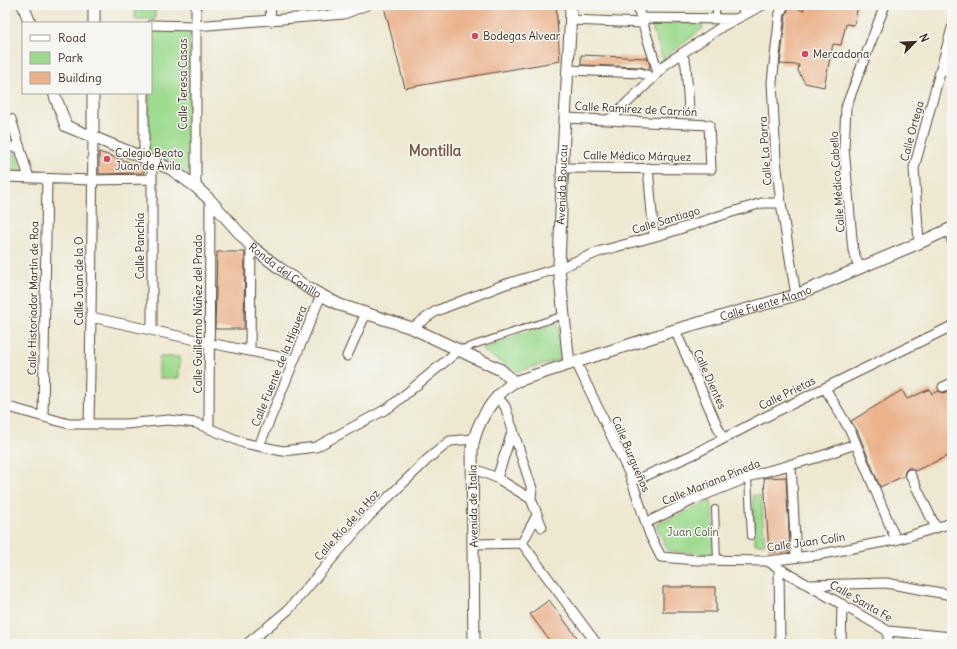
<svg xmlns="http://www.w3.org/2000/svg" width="957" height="649" font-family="Delius,sans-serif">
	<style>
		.green { fill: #9edb8f; stroke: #6c8256 }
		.building { fill: #ebb28c }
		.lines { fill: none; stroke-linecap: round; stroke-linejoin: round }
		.pedestrian-casing { stroke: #564639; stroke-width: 8 }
		.minor-casing { stroke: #564639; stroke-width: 11 }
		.tertiary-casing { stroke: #564639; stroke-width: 13 }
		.pedestrian { stroke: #fff; stroke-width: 6 }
		.minor { stroke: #fff; stroke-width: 9 }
		.tertiary { stroke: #fff; stroke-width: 11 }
		.poi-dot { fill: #d1495b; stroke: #f6f6f2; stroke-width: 1.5 }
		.labels { text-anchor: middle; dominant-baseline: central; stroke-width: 3; stroke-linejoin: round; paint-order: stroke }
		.poi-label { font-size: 11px; fill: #3b2a1e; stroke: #f6f6f2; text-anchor: start }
		.street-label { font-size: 11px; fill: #3b2a1e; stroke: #f6f6f2 }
		.park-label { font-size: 11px; fill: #54563a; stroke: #f6f6f2 }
		.district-label { font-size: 15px; font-weight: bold; fill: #795a44; stroke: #f6f6f2 }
	</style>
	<rect width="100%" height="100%" fill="#f6f6f2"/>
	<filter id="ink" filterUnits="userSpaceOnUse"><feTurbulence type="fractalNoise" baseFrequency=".025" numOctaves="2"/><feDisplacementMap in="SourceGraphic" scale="8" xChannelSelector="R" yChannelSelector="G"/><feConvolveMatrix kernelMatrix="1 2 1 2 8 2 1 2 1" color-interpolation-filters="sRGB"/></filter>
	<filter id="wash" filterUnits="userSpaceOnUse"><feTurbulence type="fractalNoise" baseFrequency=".012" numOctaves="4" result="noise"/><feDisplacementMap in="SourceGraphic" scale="16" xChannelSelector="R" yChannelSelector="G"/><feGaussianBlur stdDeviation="0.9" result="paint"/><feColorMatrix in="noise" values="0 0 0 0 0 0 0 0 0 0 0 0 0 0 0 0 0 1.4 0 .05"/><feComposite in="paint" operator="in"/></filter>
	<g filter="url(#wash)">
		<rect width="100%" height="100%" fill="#eee8d0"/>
		<path class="green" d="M 135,5 L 155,5 L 155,19 L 135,19 Z
			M 701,23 L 703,28 L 663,59 L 651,24 Z
			M 151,30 L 190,31 L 190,177 L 174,164 L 148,154 L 149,93 L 151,93 Z
			M 5,153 L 16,153 L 22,171 L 5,171 Z
			M 558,322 L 563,359 L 515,372 L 506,365 L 482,350 L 499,343 L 498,343 L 541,325 L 540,329 Z
			M 159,357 L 180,357 L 179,378 L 159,378 Z
			M 753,495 L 761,496 L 765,544 L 755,544 Z
			M 711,500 L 718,555 L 668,551 L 656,525 Z"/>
		<g id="blocks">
			<path class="building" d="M 386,5 L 556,5 L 560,61 L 405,88 L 385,11 Z
				M 790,5 L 803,11 L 806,5 L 858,5 L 854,25 L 846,24 L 841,45 L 833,44 L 824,87 L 805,83 L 798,71 L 799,65 L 780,64 L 786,15 Z
				M 581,55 L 647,58 L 650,65 L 649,70 L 641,67 L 581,65 Z
				M 99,152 L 144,167 L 144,173 L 99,174 Z
				M 217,252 L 245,252 L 244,329 L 215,329 Z
				M 930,389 L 932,394 L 939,391 L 943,393 L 952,390 L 952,454 L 915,471 L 911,468 L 908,468 L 905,471 L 904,476 L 880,487 L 857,430 L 851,421 L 902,390 L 907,399 Z
				M 786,477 L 790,551 L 769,552 L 764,478 Z
				M 663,587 L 716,587 L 716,612 L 663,612 Z
				M 549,600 L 582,644 L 552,644 L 530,614 Z"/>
		</g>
	</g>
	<g filter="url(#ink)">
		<use href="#blocks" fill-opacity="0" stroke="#564639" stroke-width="1"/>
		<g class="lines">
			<defs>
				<path id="pedestrian" d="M 742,16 L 742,5
					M 716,19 L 716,5
					M 459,350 L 564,315
					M 748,478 L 751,536
					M 715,509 L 717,560"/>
				<path id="minor" d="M 270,5 L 271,21
					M 637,5 L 658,72
					M 784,5 L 780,13 L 772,82 L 776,160 L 781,203 L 796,295
					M 641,18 L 735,19
					M 571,20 L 643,23
					M 151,25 L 195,26 L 344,14 L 367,5
					M 682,53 L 686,65 L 689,109
					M 941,68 L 952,73
					M 568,70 L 641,73 L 647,75 L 651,80
					M 11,119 L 29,178
					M 609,120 L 651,80 L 666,64 L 723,26 L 763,5
					M 5,147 L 20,147
					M 144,158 L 144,93
					M 152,161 L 152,330
					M 563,168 L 711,169 L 709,125 L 565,118
					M 648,168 L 654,236
					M 5,177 L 92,180 L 152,179
					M 196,187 L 196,5
					M 949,230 L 952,241
					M 919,243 L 914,168 L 952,28
					M 859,267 L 853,250 L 844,148 L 846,107 L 885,5
					M 91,317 L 210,343 L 294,360
					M 412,328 L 436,311 L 503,285 L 559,268 L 601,251 L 667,233 L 719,216 L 762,203 L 781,203
					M 675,330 L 723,439
					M 250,351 L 251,246
					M 347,356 L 366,313
					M 576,362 L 630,475 L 650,535 L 661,557 L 697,560 L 767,561 L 817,555 L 899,539 L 952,523
					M 943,387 L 952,383
					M 825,388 L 851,432 L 896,540
					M 5,406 L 69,424 L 126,424 L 168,420 L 196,423 L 244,443 L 283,451 L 316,447 L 390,407 L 459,350
					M 43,417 L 47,179
					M 89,424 L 91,317 L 93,137
					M 209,428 L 210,200
					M 259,446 L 321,295
					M 791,464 L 796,557
					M 472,468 L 497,478 L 531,499 L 532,489 L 505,406 L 497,397
					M 910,474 L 936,528
					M 497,478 L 513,429
					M 632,482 L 692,455 L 769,415 L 952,326
					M 531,499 L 542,527
					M 646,523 L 695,499 L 757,474 L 816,458 L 855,444
					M 522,543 L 537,515
					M 474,544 L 522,543 L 597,644
					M 767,561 L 789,574 L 888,631 L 952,637
					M 779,568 L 780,644
					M 809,585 L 886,583 L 952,595
					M 247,644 L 288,610 L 369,516 L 429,458 L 450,441 L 474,439
					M 841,644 L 842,604
					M 888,644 L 888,631"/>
				<g id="tertiary">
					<path d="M 23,5 L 30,23"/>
					<path d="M 94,23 L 94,5"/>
					<path id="s1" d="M 54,93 L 66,126 L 171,169 L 196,187 L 210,200 L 251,246 L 278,267 L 308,288 L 340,305 L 412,328 L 501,370 L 514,382"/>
					<path d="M 93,137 L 93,93"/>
					<path id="s2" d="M 569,364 L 559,268 L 563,154 L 571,13 L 570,5"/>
					<path id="s3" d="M 474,644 L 472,449 C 476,423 492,397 514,382 L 675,330 L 796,295 L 919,243 L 952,228"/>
				</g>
			</defs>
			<use href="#pedestrian" class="pedestrian-casing"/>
			<use href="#minor" class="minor-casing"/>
			<use href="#tertiary" class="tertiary-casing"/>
			<use href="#pedestrian" class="pedestrian"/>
			<use href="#minor" class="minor"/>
			<use href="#tertiary" class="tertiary"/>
		</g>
	</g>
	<g class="poi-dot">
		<circle cx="475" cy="36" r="4"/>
		<circle cx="805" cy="54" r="4"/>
		<circle cx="107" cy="159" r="4"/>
	</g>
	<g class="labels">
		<g class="poi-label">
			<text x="483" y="36">Bodegas Alvear</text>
			<text x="813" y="54">Mercadona</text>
			<text x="115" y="153">Colegio Beato<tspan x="115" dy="13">Juan de Ávila</tspan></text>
		</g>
		<g class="street-label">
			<text transform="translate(183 84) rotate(-90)">Calle Teresa Casas</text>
			<text transform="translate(636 109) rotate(3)">Calle Ramírez de Carrión</text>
			<text transform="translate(912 131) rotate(-75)">Calle Ortega</text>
			<text transform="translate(765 151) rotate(-94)">Calle La Parra</text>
			<text transform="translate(637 156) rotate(1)">Calle Médico Márquez</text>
			<text transform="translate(837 182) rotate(-94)">Calle Médico Cabello</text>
			<text stroke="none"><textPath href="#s2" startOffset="180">Avenida Boucau</textPath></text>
			<text transform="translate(666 220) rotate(-17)">Calle Santiago</text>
			<text transform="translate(140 246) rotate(-90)">Calle Panchía</text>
			<text stroke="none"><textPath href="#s1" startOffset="302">Ronda del Canillo</textPath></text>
			<text transform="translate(79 281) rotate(-90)">Calle Juan de la O</text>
			<text transform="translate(33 298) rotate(-89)">Calle Historiador Martín de Roa</text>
			<text stroke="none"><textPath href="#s3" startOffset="540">Calle Fuente Álamo</textPath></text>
			<text transform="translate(198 314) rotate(-90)">Calle Guillermo Núñez del Prado</text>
			<text transform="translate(279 366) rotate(-68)">Calle Fuente de la Higuera</text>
			<text transform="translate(710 379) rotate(66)">Calle Dientes</text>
			<text transform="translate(787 393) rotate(-26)">Calle Prietas</text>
			<text transform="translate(631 454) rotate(67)">Calle Burgueños</text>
			<text transform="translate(711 482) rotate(-22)">Calle Mariana Pineda</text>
			<text transform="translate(473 506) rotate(-91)">Avenida de Italia</text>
			<text transform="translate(347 525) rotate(-48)">Calle Río de la Hoz</text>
			<text transform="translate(806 542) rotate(-8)">Calle Juan Colín</text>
			<text transform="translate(861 601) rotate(30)">Calle Santa Fe</text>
		</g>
		<g class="park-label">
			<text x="693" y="532">Juan Colín</text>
		</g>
		<g class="district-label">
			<text x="435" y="150">Montilla</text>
		</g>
	</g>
	<rect width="957" height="649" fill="none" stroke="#f6f6f2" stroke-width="20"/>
	<rect x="22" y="22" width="130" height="72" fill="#f6f6f2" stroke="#aba49d"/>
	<rect x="30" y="35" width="20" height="6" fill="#ffffff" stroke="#aba49d"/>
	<text x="58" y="42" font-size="12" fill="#3b2a1e">Road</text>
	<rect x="30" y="52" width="20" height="12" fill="#9edb8f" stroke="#aba49d"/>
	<text x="58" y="62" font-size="12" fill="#3b2a1e">Park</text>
	<rect x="30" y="72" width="20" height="12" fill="#ebb28c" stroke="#aba49d"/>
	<text x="58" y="82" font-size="12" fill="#3b2a1e">Building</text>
	<g transform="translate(915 42) rotate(66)" stroke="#f6f6f2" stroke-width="3" paint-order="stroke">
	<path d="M0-3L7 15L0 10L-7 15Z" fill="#3b2a1e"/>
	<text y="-6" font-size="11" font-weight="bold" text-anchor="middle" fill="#3b2a1e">N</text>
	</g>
</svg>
